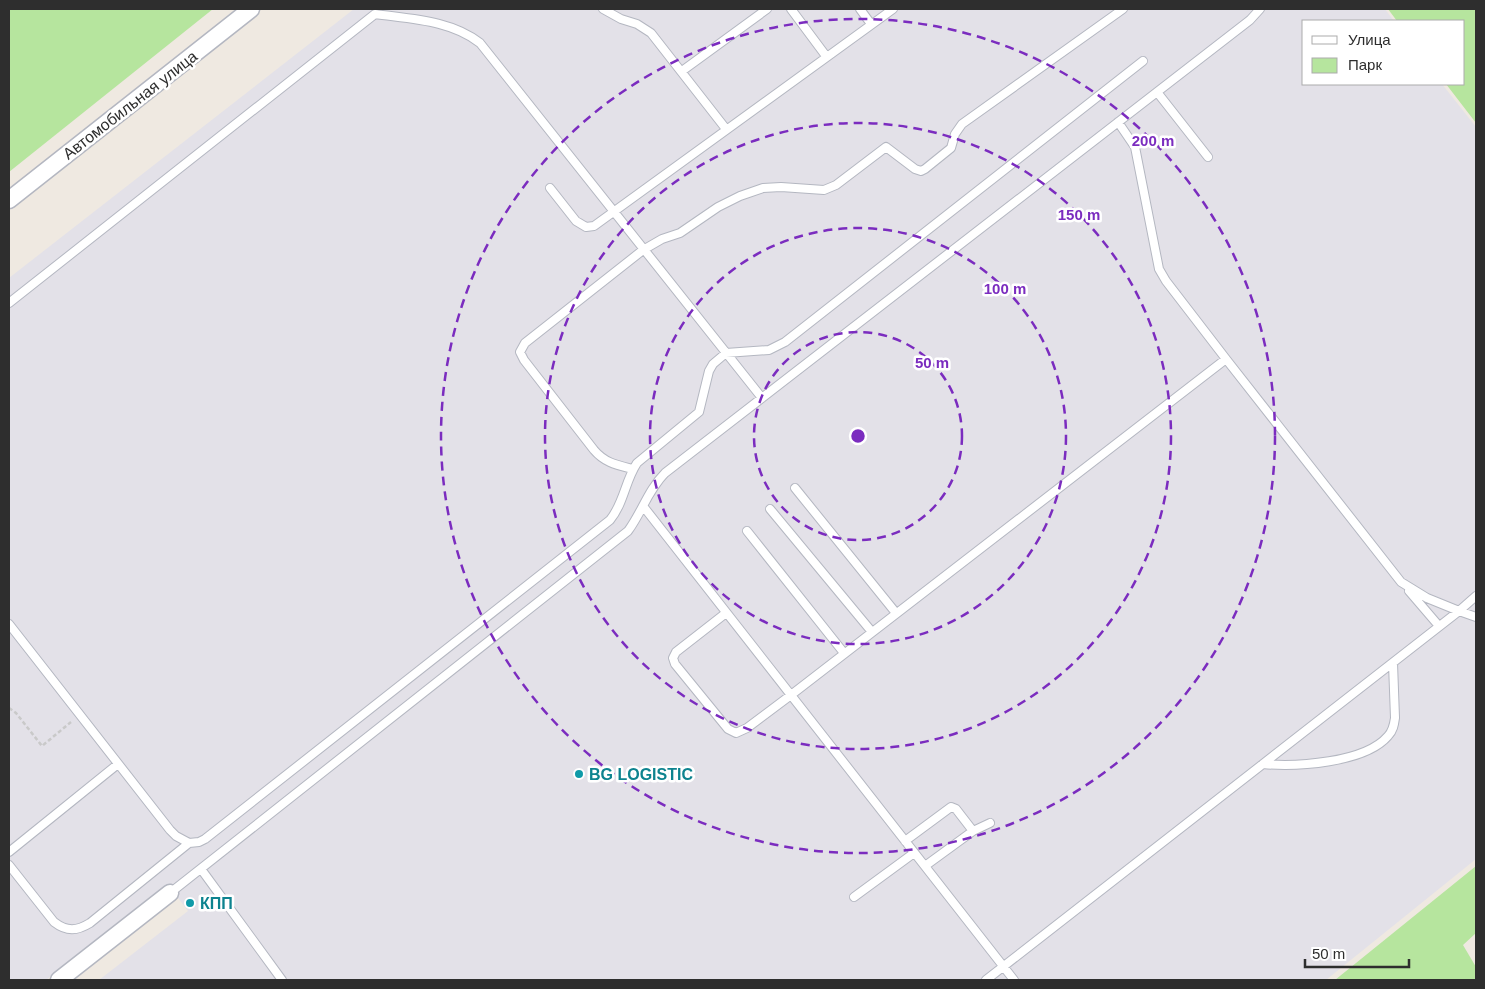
<svg xmlns="http://www.w3.org/2000/svg" width="1485" height="989" font-family="Helvetica,sans-serif">
	<style>
		.industrial { fill: #e3e1e8 }
		.green { fill: #b6e59e }
		.lines { fill: none; stroke-linecap: round; stroke-linejoin: round }
		.service-casing { stroke: #b4b7c1; stroke-width: 10 }
		.minor-casing { stroke: #b4b7c1; stroke-width: 19 }
		.path { stroke: #c9c9c9; stroke-width: 2.5; stroke-dasharray: 4 2.5; stroke-linecap: butt }
		.service { stroke: #fff; stroke-width: 8 }
		.minor { stroke: #fff; stroke-width: 16 }
		.ring { fill: none; stroke: #7b2cbf; stroke-width: 2.5; stroke-dasharray: 9 6 }
		.culture-dot { fill: #0f9aa8; stroke: #fff; stroke-width: 2 }
		.labels { text-anchor: middle; dominant-baseline: central; stroke-width: 5; stroke-linejoin: round; paint-order: stroke }
		.street-label { font-size: 16px; fill: #2e2e2e; stroke: #fff }
		.culture-label { font-size: 16px; font-weight: bold; fill: #0d838f; stroke: #fff; text-anchor: start }
		.centre { fill: #7b2cbf; stroke: #fff; stroke-width: 2.5 }
		.ring-label { font-size: 15px; text-anchor: middle; font-weight: bold; fill: #7b2cbf; stroke: #fff; stroke-width: 5; stroke-linejoin: round; paint-order: stroke }
	</style>
	<rect width="100%" height="100%" fill="#efe9e1"/>
	<path class="industrial" d="M 354,9 L 1385,9 L 1394,21 L 1304,21 L 1304,84 L 1442,84 L 1476,127 L 1476,859 L 1326,980 L 99,980 L 188,911 L 168,885 L 46,980 L 9,980 L 9,278 Z"/>
	<path class="green" d="M 9,9 L 213,9 L 9,172 Z
		M 1388,9 L 1476,9 L 1476,123 L 1446,84 L 1464,84 L 1464,21 L 1397,21 Z
		M 1476,866 L 1476,933 L 1463,945 L 1476,967 L 1476,980 L 1335,980 Z"/>
	<g class="lines">
		<defs>
			<path id="service" d="M 603,9 L 621,19 L 637,24 L 651,33 L 726,129
				M 791,9 L 826,56
				M 860,9 L 871,24
				M 682,71 L 767,9
				M 1157,92 L 1208,157
				M 1118,122 L 1135,147 L 1159,269 L 1166,281 L 1226,359
				M 550,188 L 576,221 L 586,227 L 594,226 L 893,9
				M 9,303 L 375,14 C 410,19 451,20 480,43 L 762,398
				M 633,469 C 617,465 605,463 594,450 L 524,360 L 520,352 L 525,343 L 643,250 L 662,239 L 680,233 L 718,207 L 740,196 L 763,188 L 781,187 L 824,190 L 836,185 L 886,147 L 915,169 L 921,171 L 925,169 L 951,148 L 955,134 L 962,124 L 1123,9
				M 795,488 L 896,613
				M 643,506 L 1014,980
				M 770,509 L 872,632
				M 747,531 L 844,653
				M 1409,591 L 1439,626
				M 726,613 L 676,652 L 673,658 L 675,664 L 728,729 L 736,733 L 747,728 L 791,695 L 1226,359 L 1401,582 L 1427,598 L 1459,611 L 1476,596
				M 9,624 L 170,830 L 176,836 L 189,843 L 90,923 C 77,931 67,932 54,922 L 9,865
				M 1263,764 C 1296,767 1365,763 1388,736 C 1393,731 1394,725 1395,718 L 1393,663
				M 973,831 L 990,823
				M 905,841 L 951,807 L 956,809 L 973,831 L 925,866
				M 189,843 L 199,842 L 205,839 L 610,520 C 624,503 625,481 637,463 L 699,412 L 709,371 L 713,364 L 726,353 L 769,350 L 785,342 L 1143,61
				M 9,852 L 118,764
				M 201,869 L 282,980
				M 170,893 L 628,531 C 642,512 648,490 665,473 L 1250,20 L 1260,9
				M 854,897 L 914,853
				M 986,980 L 1459,611 L 1476,617"/>
			<path id="minor" d="M 9,200 L 251,9
				M 59,980 L 170,893"/>
		</defs>
		<use href="#service" class="service-casing"/>
		<use href="#minor" class="minor-casing"/>
		<path class="path" d="M 9,708 L 16,713 L 42,746 L 71,722"/>
		<use href="#service" class="service"/>
		<use href="#minor" class="minor"/>
	</g>
	<g class="ring">
		<circle cx="858" cy="436" r="104"/>
		<circle cx="858" cy="436" r="208"/>
		<circle cx="858" cy="436" r="313"/>
		<circle cx="858" cy="436" r="417"/>
	</g>
	<g class="culture-dot">
		<circle cx="579" cy="774" r="5"/>
		<circle cx="190" cy="903" r="5"/>
	</g>
	<g class="labels">
		<g class="street-label">
			<text transform="translate(130 105) rotate(-38)">Автомобильная улица</text>
		</g>
		<g class="culture-label">
			<text x="589" y="774">BG LOGISTIC</text>
			<text x="200" y="903">КПП</text>
		</g>
	</g>
	<circle cx="858" cy="436" r="8" class="centre"/>
	<g class="ring-label">
		<text x="1153" y="146">200 m</text>
		<text x="1079" y="220">150 m</text>
		<text x="1005" y="294">100 m</text>
		<text x="932" y="368">50 m</text>
	</g>
	<rect width="1485" height="989" fill="none" stroke="#2e2e2e" stroke-width="20"/>
	<rect x="1302" y="20" width="162" height="65" fill="#ffffff" stroke="#ababab"/>
	<rect x="1312" y="36" width="25" height="8" fill="#ffffff" stroke="#ababab"/>
	<text x="1348" y="45" font-size="15" fill="#2e2e2e">Улица</text>
	<rect x="1312" y="58" width="25" height="15" fill="#b6e59e" stroke="#ababab"/>
	<text x="1348" y="70" font-size="15" fill="#2e2e2e">Парк</text>
	<path d="M1305 959v8h104v-8" fill="none" stroke="#2e2e2e" stroke-width="2.5"/>
	<text x="1312" y="959" font-size="15" fill="#2e2e2e" stroke="#ffffff" stroke-width="4" paint-order="stroke">50 m</text>
</svg>
